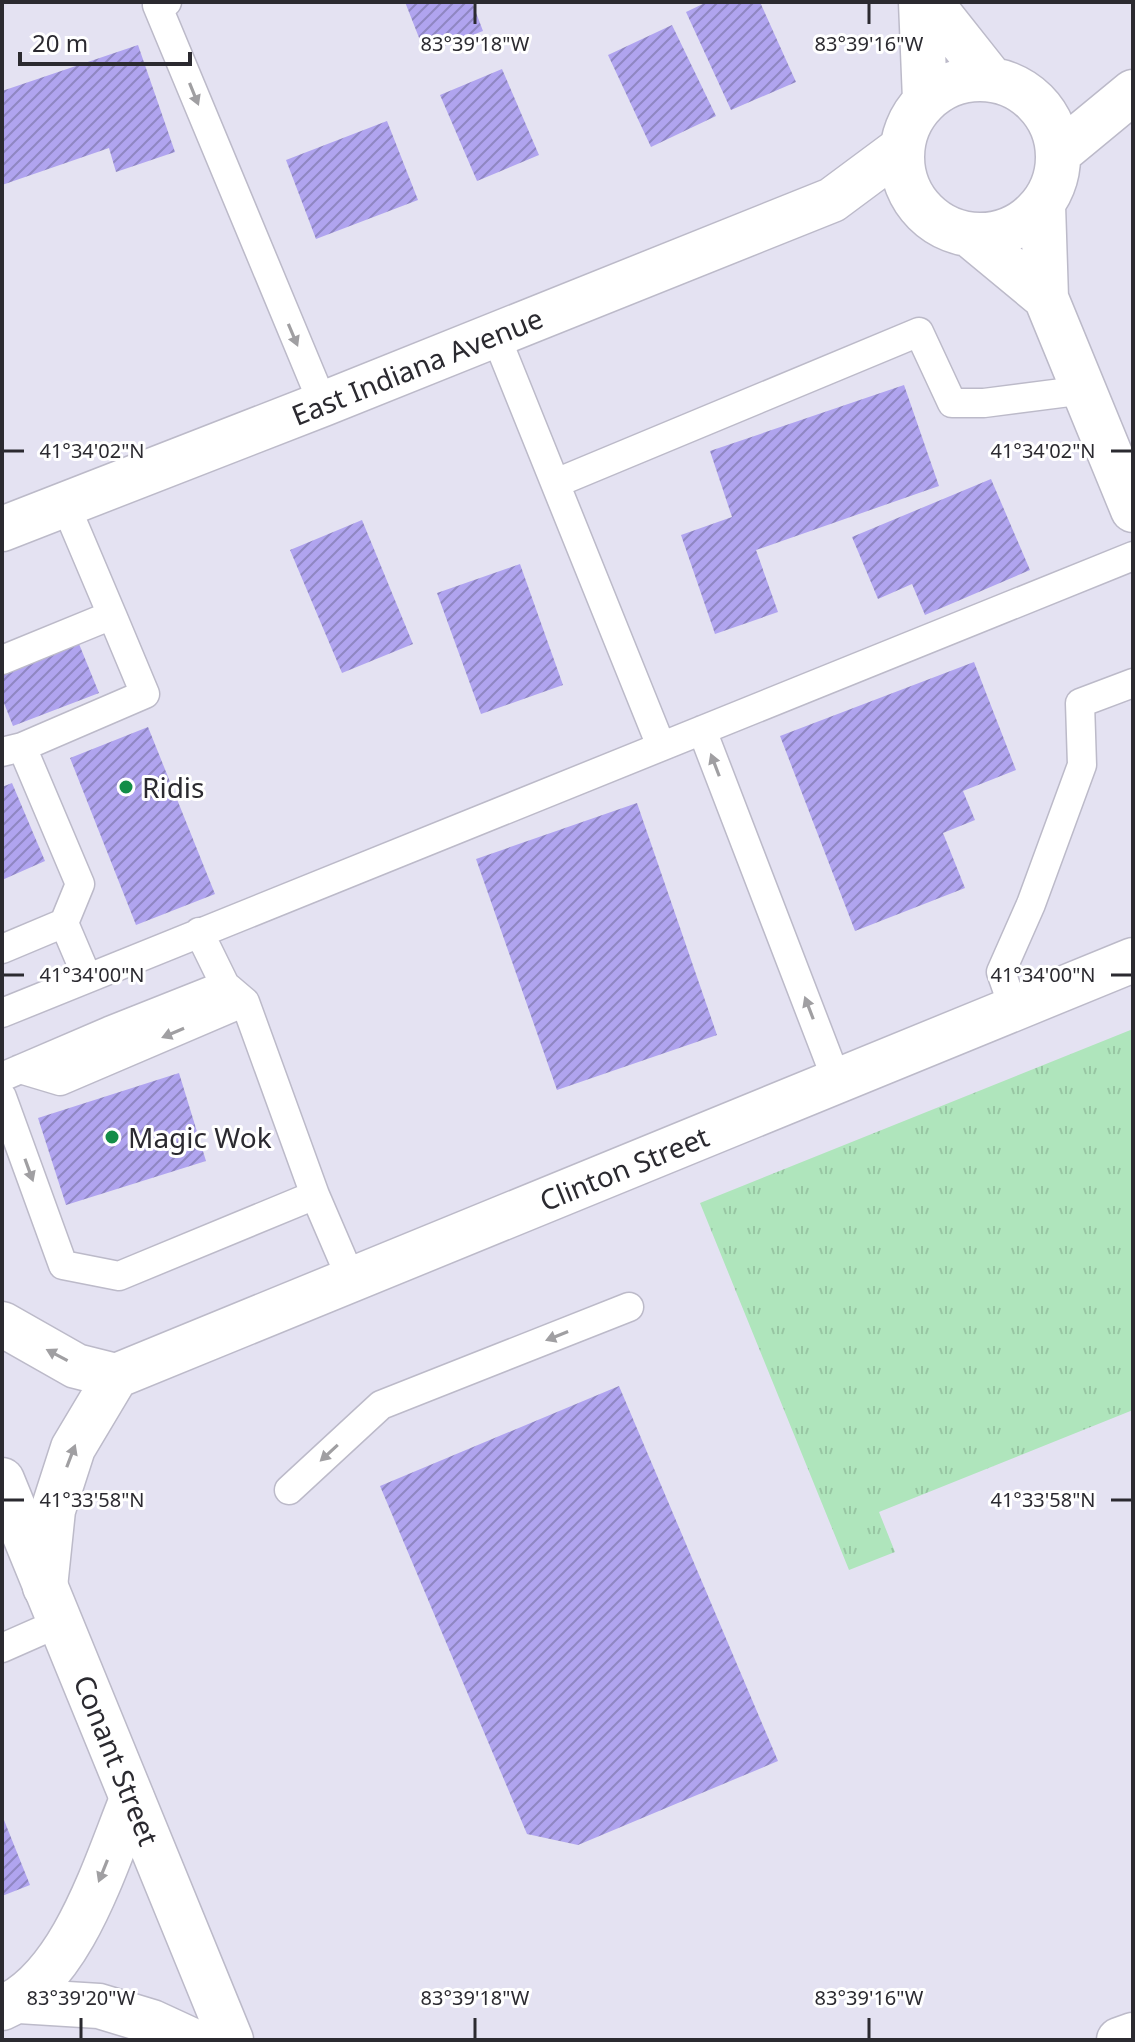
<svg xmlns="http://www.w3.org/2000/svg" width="1135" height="2042" font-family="'Noto Sans',sans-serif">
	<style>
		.grass { fill: url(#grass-tufts) }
		.building { fill: url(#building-hatch) }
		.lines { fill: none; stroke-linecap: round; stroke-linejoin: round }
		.service-casing { stroke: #bcbac9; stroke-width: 31 }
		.minor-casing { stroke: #bcbac9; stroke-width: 47 }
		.primary-casing { stroke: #bcbac9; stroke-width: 47 }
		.trunk-casing { stroke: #bcbac9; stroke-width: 47 }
		.service { stroke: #fff; stroke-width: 28 }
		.minor { stroke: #fff; stroke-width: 44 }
		.primary { stroke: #fff; stroke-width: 44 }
		.trunk { stroke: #fff; stroke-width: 44 }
		.oneway { fill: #a09fa2 }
		.ticks { fill: none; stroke: #2b2a30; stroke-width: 3 }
		.poi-dot { fill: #138d48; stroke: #fff; stroke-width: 3 }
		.labels { text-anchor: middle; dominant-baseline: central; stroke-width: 6; stroke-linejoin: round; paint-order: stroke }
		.street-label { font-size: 28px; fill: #2b2a30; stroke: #fff }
		.poi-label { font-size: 28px; fill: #2b2a30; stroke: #fff; text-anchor: start }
		.ticks-label { font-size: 20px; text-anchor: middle; fill: #2b2a30; stroke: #fff; stroke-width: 6; stroke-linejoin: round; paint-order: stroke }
	</style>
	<defs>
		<pattern id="grass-tufts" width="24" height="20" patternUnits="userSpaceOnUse" patternTransform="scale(2)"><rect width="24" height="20" fill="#afe5bc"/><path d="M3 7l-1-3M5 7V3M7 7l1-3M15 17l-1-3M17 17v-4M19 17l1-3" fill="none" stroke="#97c5a2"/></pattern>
		<pattern id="building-hatch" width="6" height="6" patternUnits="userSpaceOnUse" patternTransform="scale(2)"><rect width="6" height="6" fill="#b0a4ef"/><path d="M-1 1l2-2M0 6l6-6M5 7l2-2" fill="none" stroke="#8f86c2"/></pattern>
	</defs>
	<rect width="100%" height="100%" fill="#e4e2f2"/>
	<path class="grass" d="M 1133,1029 L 1133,1410 L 879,1512 L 895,1552 L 849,1570 L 700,1203 Z"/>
	<path class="building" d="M 405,2 L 472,2 L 483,31 L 425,53 Z
		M 707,2 L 760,2 L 796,82 L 731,110 L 686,12 Z
		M 672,25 L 716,116 L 651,147 L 608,55 Z
		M 138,45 L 175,152 L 116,172 L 109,148 L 2,185 L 2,91 Z
		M 502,69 L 539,155 L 477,181 L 440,95 Z
		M 387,121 L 418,200 L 316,239 L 286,160 Z
		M 904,385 L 939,486 L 756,550 L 778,612 L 715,634 L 681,535 L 732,517 L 710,451 Z
		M 991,479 L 1030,570 L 925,615 L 912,584 L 878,599 L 852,537 Z
		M 362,520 L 413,644 L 342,673 L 290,550 Z
		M 520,564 L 563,685 L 481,714 L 437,593 Z
		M 77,639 L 99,693 L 13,726 L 2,698 L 2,668 Z
		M 974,662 L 1016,770 L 963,791 L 975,820 L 943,833 L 965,888 L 855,931 L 780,736 Z
		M 148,727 L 215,894 L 136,925 L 70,758 Z
		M 12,783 L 45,861 L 2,880 L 2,787 Z
		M 637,803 L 717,1035 L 557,1090 L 476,859 Z
		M 179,1073 L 206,1161 L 66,1205 L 38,1118 Z
		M 619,1386 L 778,1761 L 578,1845 L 527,1834 L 380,1486 Z
		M 2,1815 L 30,1885 L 2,1896 Z"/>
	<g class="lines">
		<defs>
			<path id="service" d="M 167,2 L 157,5 L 323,404
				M 495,334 L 661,746
				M 556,483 L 919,332 L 952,403 L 984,403 L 1085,390
				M 2,660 L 112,615 L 65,504
				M 702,730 L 837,1081
				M 22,747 L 80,884 L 64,923 L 87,977
				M 2,752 L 22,747 L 145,694 L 112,615
				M 199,932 L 225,985
				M 2,949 L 64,923
				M 1014,1009 L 1001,972 L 1031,904 L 1082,765 L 1080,703 L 1133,683
				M 2,1013 L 1133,556
				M 20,1069 L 60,1081 L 245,1002
				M 2,1077 L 109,1031 L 225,985 L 245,1002 L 315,1195 L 352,1281
				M 2,1097 L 63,1265 L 119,1276 L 315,1195
				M 289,1490 L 381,1405 L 629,1307
				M 2,1648 L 61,1622"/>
			<path id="minor" d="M 921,2 L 925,100
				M 930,2 L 991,79
				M902 157a78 78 0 1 1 156 0a78 78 0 1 1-156 0Z
				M 1059,153 L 1133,92
				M 1043,205 L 1046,298 L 1133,510
				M 970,235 L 1046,298
				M 2,529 L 323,404 L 832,200 L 902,148
				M 2,1324 L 76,1366 L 116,1376
				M 45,1587 L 53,1510 L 73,1448 L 116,1376 L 1133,960
				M 19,2001 L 99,2006 L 152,2022 L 191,2040
				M 2,2008 C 72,1978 105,1865 132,1799"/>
			<path id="primary" d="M 2,1480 L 231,2040"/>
			<path id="trunk" d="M 1119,2040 L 1133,2035"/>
		</defs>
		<use href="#service" class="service-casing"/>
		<use href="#minor" class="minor-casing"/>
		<use href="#primary" class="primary-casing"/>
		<use href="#trunk" class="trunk-casing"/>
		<use href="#service" class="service"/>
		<use href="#minor" class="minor"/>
		<use href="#primary" class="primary"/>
		<use href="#trunk" class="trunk"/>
	</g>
	<defs><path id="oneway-solid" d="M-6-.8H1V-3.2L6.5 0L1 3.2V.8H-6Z" transform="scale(2)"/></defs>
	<g class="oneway">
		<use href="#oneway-solid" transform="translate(194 94) rotate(68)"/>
		<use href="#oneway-solid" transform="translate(293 335) rotate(67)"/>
		<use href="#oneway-solid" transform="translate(715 765) rotate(-111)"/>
		<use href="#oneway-solid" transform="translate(809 1008) rotate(-111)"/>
		<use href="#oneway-solid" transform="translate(173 1033) rotate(157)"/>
		<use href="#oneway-solid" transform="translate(29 1170) rotate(70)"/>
		<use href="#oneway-solid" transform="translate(557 1336) rotate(158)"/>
		<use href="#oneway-solid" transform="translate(57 1355) rotate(-152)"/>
		<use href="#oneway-solid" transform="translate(329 1453) rotate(137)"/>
		<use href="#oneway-solid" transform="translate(71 1456) rotate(-69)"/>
		<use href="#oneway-solid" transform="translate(103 1871) rotate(112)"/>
	</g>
	<path class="ticks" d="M 475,4 L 475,24M 869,4 L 869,24M 4,451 L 24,451M 1111,451 L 1131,451M 4,975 L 24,975M 1111,975 L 1131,975M 4,1500 L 24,1500M 1111,1500 L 1131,1500M 81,2018 L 81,2038M 475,2018 L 475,2038M 869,2018 L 869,2038"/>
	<g class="poi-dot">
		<circle cx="126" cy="787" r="8"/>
		<circle cx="112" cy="1137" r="8"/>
	</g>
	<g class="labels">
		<g class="street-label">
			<text transform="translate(417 366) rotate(-22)">East Indiana Avenue</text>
			<text transform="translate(624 1168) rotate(-22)">Clinton Street</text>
			<text transform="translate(117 1760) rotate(68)">Conant Street</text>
		</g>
		<g class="poi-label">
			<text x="142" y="787">Ridis</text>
			<text x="128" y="1137">Magic Wok</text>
		</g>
	</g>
	<g class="ticks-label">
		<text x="475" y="51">83°39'18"W</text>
		<text x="869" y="51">83°39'16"W</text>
		<text x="92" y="458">41°34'02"N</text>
		<text x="1043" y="458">41°34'02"N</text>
		<text x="92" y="982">41°34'00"N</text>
		<text x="1043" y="982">41°34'00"N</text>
		<text x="92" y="1507">41°33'58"N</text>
		<text x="1043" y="1507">41°33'58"N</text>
		<text x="81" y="2005">83°39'20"W</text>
		<text x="475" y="2005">83°39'18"W</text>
		<text x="869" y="2005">83°39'16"W</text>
	</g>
	<rect width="1135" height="2042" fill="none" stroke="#2b2a30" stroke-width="8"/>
	<path d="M20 52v12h170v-12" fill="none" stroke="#2b2a30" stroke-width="4"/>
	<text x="32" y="52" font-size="24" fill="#2b2a30" stroke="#ffffff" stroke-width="6" paint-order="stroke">20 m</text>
</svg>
